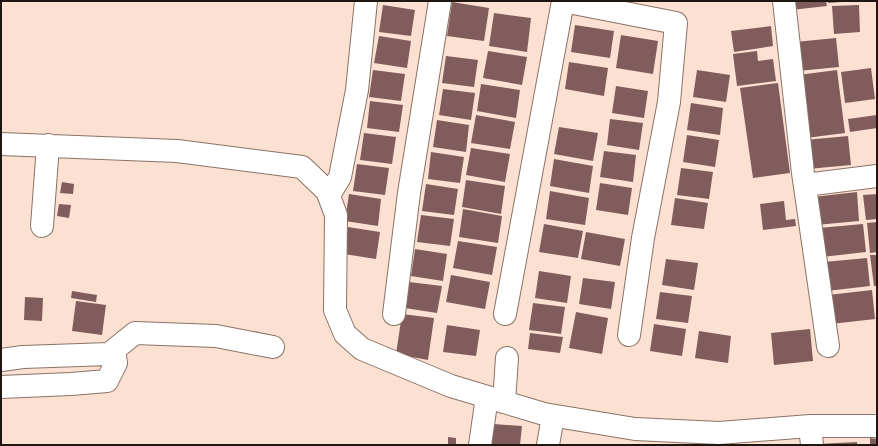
<svg xmlns="http://www.w3.org/2000/svg" width="878" height="446" font-family="'Roboto Condensed',sans-serif">
	<style>
		.building { fill: #805c5c }
		.lines { fill: none; stroke-linecap: round; stroke-linejoin: round }
		.minor-casing { stroke: #8a7366; stroke-width: 24 }
		.minor { stroke: #fff; stroke-width: 22 }
	</style>
	<rect width="100%" height="100%" fill="#fce1d3"/>
	<path class="building" d="M 790,1 L 826,1 L 827,6 L 791,10 Z
		M 828,1 L 842,1 L 842,2 L 828,3 Z
		M 452,2 L 489,8 L 484,41 L 447,36 Z
		M 383,5 L 415,10 L 411,36 L 379,32 Z
		M 859,5 L 860,32 L 834,34 L 832,6 Z
		M 494,13 L 531,18 L 527,52 L 489,46 Z
		M 575,25 L 614,31 L 610,58 L 571,52 Z
		M 771,26 L 773,46 L 734,52 L 731,31 Z
		M 621,35 L 658,41 L 653,74 L 616,68 Z
		M 379,36 L 411,41 L 407,68 L 374,63 Z
		M 836,38 L 839,67 L 798,71 L 795,42 Z
		M 488,51 L 527,57 L 522,85 L 483,78 Z
		M 757,51 L 758,61 L 773,59 L 776,81 L 737,86 L 733,54 Z
		M 446,56 L 478,60 L 474,87 L 442,83 Z
		M 569,62 L 608,68 L 604,96 L 565,89 Z
		M 871,68 L 875,99 L 845,103 L 841,72 Z
		M 373,70 L 405,74 L 401,101 L 369,97 Z
		M 697,70 L 730,75 L 726,102 L 693,97 Z
		M 837,70 L 845,133 L 806,138 L 798,75 Z
		M 778,83 L 790,173 L 753,178 L 740,88 Z
		M 481,84 L 520,90 L 516,118 L 477,111 Z
		M 616,86 L 648,91 L 644,118 L 612,113 Z
		M 443,89 L 475,93 L 471,120 L 439,115 Z
		M 370,101 L 403,105 L 399,132 L 367,128 Z
		M 691,103 L 723,108 L 720,135 L 687,130 Z
		M 476,115 L 515,122 L 510,149 L 471,143 Z
		M 877,115 L 877,128 L 850,132 L 848,119 Z
		M 610,119 L 643,123 L 639,150 L 607,145 Z
		M 437,120 L 469,125 L 466,152 L 433,147 Z
		M 559,127 L 598,133 L 593,161 L 554,154 Z
		M 364,133 L 396,137 L 392,164 L 360,160 Z
		M 687,135 L 719,140 L 715,167 L 683,162 Z
		M 848,136 L 851,165 L 808,169 L 805,140 Z
		M 471,148 L 510,154 L 505,182 L 466,175 Z
		M 604,151 L 636,155 L 633,182 L 600,177 Z
		M 431,152 L 464,157 L 460,183 L 428,179 Z
		M 554,159 L 593,166 L 589,193 L 550,186 Z
		M 357,164 L 389,168 L 385,195 L 353,191 Z
		M 681,168 L 713,172 L 709,199 L 677,195 Z
		M 466,180 L 505,186 L 501,214 L 462,207 Z
		M 62,182 L 74,184 L 73,194 L 60,193 Z
		M 600,183 L 632,188 L 628,215 L 596,210 Z
		M 426,184 L 458,189 L 454,215 L 422,211 Z
		M 550,191 L 589,198 L 585,225 L 546,219 Z
		M 857,192 L 859,221 L 816,225 L 813,197 Z
		M 349,194 L 381,199 L 378,226 L 345,221 Z
		M 877,194 L 877,219 L 866,220 L 863,195 Z
		M 675,198 L 708,203 L 704,229 L 671,225 Z
		M 784,201 L 786,220 L 795,219 L 796,226 L 763,230 L 760,204 Z
		M 59,204 L 71,205 L 69,218 L 57,216 Z
		M 463,209 L 502,216 L 498,243 L 459,237 Z
		M 421,215 L 454,219 L 450,246 L 417,242 Z
		M 877,222 L 877,252 L 870,253 L 867,223 Z
		M 544,224 L 583,231 L 578,258 L 539,252 Z
		M 863,224 L 866,252 L 822,257 L 819,228 Z
		M 348,227 L 380,232 L 376,259 L 344,254 Z
		M 586,232 L 625,239 L 620,266 L 581,259 Z
		M 458,241 L 497,247 L 492,275 L 453,268 Z
		M 415,249 L 447,254 L 443,281 L 411,276 Z
		M 870,255 L 877,255 L 877,286 L 874,286 Z
		M 867,258 L 870,286 L 827,291 L 824,262 Z
		M 666,259 L 698,263 L 694,290 L 662,285 Z
		M 539,271 L 571,276 L 567,303 L 535,298 Z
		M 451,275 L 490,282 L 485,309 L 446,302 Z
		M 583,278 L 615,282 L 611,309 L 579,304 Z
		M 409,282 L 442,286 L 437,313 L 405,308 Z
		M 872,290 L 875,319 L 831,324 L 828,295 Z
		M 72,291 L 97,295 L 96,302 L 71,298 Z
		M 660,292 L 692,296 L 688,323 L 656,319 Z
		M 25,297 L 43,298 L 42,321 L 24,320 Z
		M 76,301 L 106,305 L 102,335 L 72,331 Z
		M 533,303 L 565,307 L 561,334 L 529,330 Z
		M 576,312 L 608,318 L 602,354 L 569,348 Z
		M 402,314 L 434,318 L 428,360 L 396,354 Z
		M 654,324 L 686,329 L 682,356 L 650,351 Z
		M 447,325 L 480,330 L 476,356 L 443,352 Z
		M 810,329 L 813,361 L 774,365 L 771,333 Z
		M 699,331 L 731,336 L 728,363 L 695,358 Z
		M 530,333 L 563,337 L 560,353 L 528,349 Z
		M 493,424 L 522,426 L 520,445 L 492,445 Z
		M 448,437 L 456,438 L 456,445 L 448,445 Z
		M 870,438 L 877,439 L 877,445 L 870,445 Z
		M 857,442 L 857,445 L 818,445 L 818,444 Z"/>
	<g class="lines">
		<defs>
			<path id="minor" d="M 563,1 L 676,23 L 669,102 L 643,238 L 629,335
				M 784,1 L 803,173 L 828,346
				M 1,144 L 177,151 L 302,167 L 327,191 L 336,215 L 335,310 L 345,334 L 362,349 L 451,386 L 544,414 L 635,429 L 719,433 L 810,426 L 877,426
				M 805,185 L 877,176
				M 329,195 L 340,177 L 357,90 L 366,1
				M 42,226 L 48,145
				M 394,314 L 409,193 L 440,1
				M 505,314 L 563,1
				M 1,360 L 23,357 L 109,354 L 135,333 L 216,336 L 273,347
				M 1,387 L 71,384 L 107,381 L 116,363 L 114,350
				M 504,402 L 507,358
				M 810,426 L 812,445
				M 480,445 L 487,397
				M 548,445 L 553,416"/>
		</defs>
		<use href="#minor" class="minor-casing"/>
		<use href="#minor" class="minor"/>
	</g>
	<rect width="878" height="446" fill="none" stroke="#1f1611" stroke-width="4"/>
</svg>
